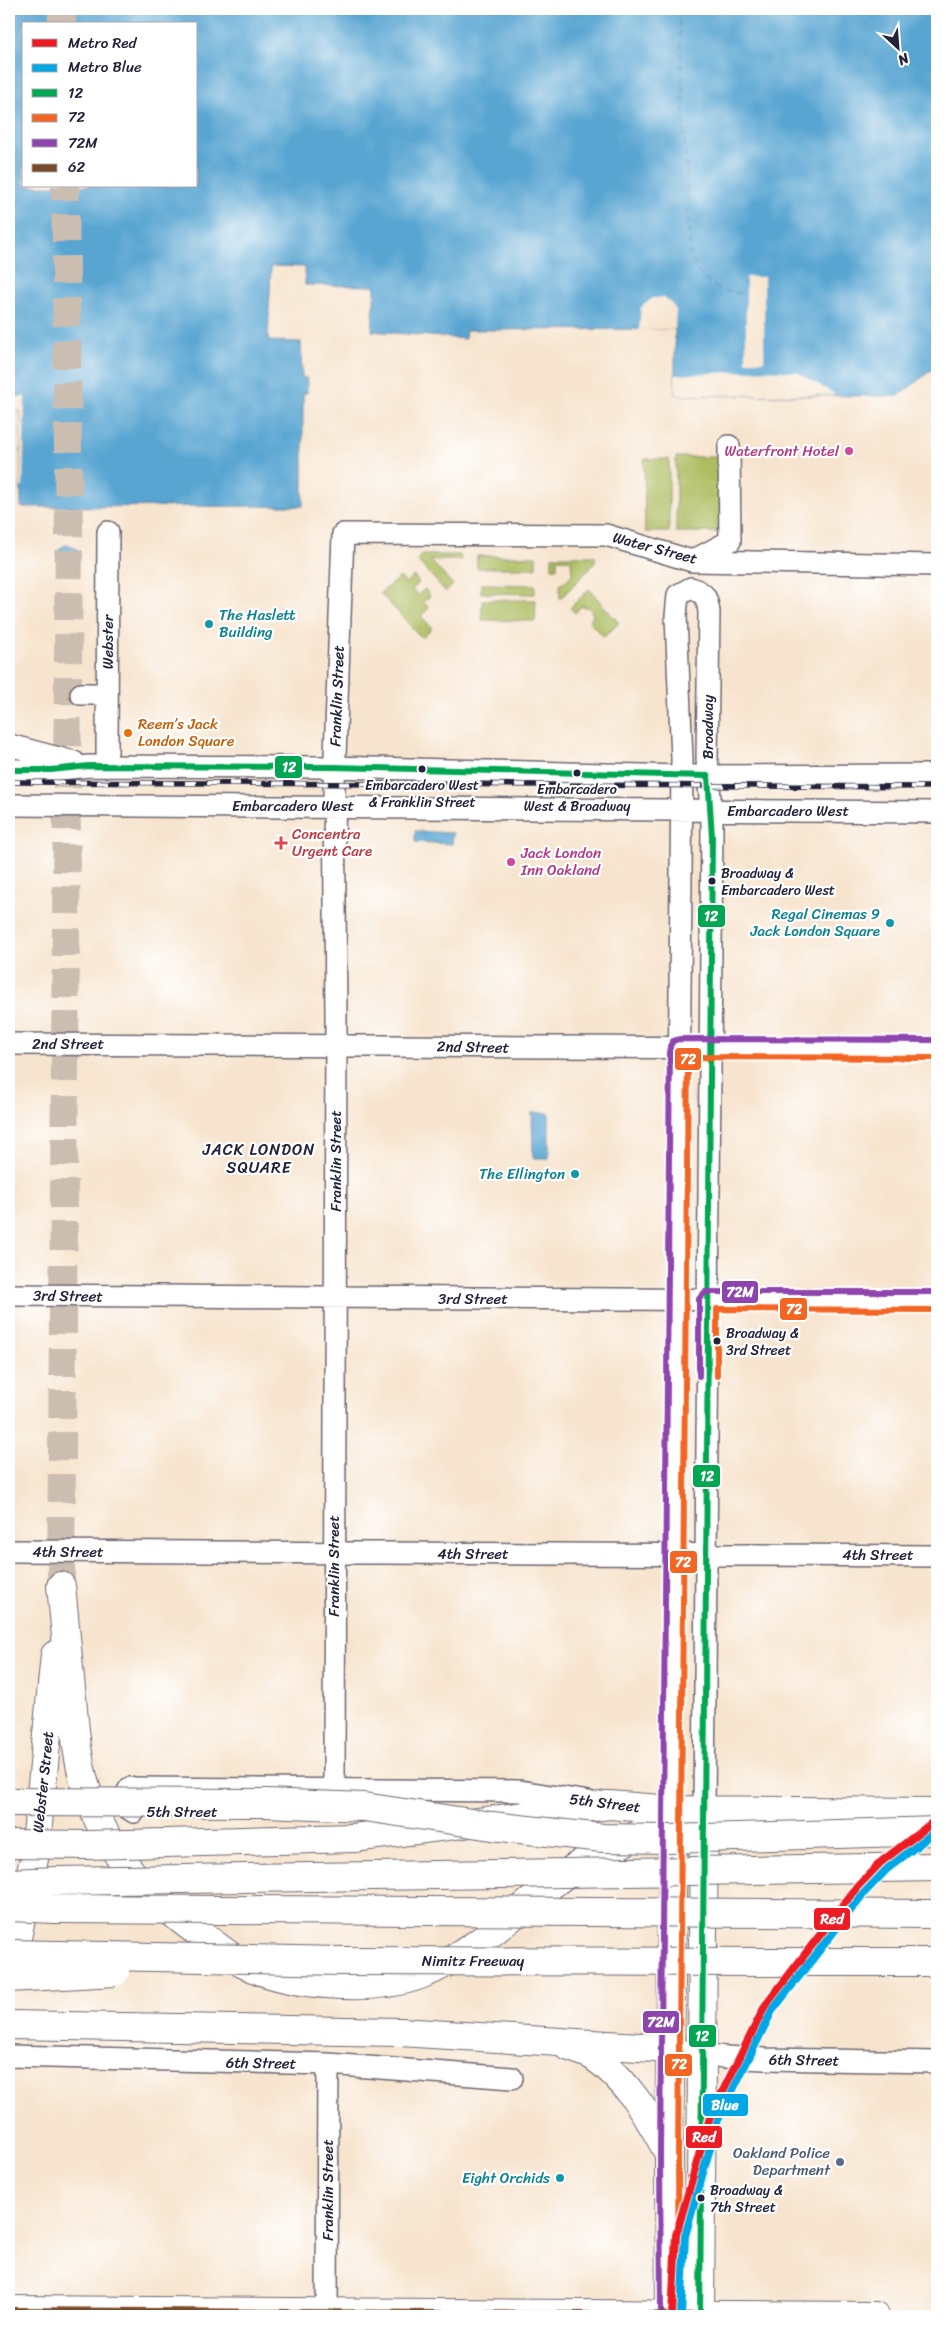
<svg xmlns="http://www.w3.org/2000/svg" width="946" height="2325" font-family="Sriracha,sans-serif">
	<style>
		.green { fill: #adbd60; stroke: #68704e }
		.water { fill: #58a5d1; stroke: #3d6486; fill-rule: evenodd }
		.pier { fill: #f7e4ce }
		.lines { fill: none; stroke-linecap: round; stroke-linejoin: round }
		.ferry { stroke: #3a5d7e; stroke-width: 1; stroke-dasharray: 6 5; stroke-linecap: butt }
		.major-tunnel { stroke: #ccbdb1; stroke-width: 28; stroke-dasharray: 28 14; stroke-linecap: butt }
		.minor-casing { stroke: #6d666e; stroke-width: 24 }
		.major-casing { stroke: #6d666e; stroke-width: 30 }
		.highway-casing { stroke: #6d666e; stroke-width: 30 }
		.minor { stroke: #fff; stroke-width: 21 }
		.major { stroke: #fff; stroke-width: 28 }
		.highway { stroke: #fff; stroke-width: 28 }
		.rail-casing { stroke: #22223b; stroke-width: 5.5 }
		.rail { stroke: #fff; stroke-width: 4; stroke-dasharray: 11; stroke-linecap: butt }
		.highway-bridge-casing { stroke: #6d666e; stroke-width: 30; stroke-linecap: butt }
		.highway-bridge { stroke: #fff; stroke-width: 28 }
		.bus-1-casing { stroke: #fff; stroke-width: 10 }
		.bus-2-casing { stroke: #fff; stroke-width: 10 }
		.bus-3-casing { stroke: #fff; stroke-width: 10 }
		.bus-4-casing { stroke: #fff; stroke-width: 10 }
		.bus-1 { stroke: #00a651; stroke-width: 6 }
		.bus-2 { stroke: #f26522; stroke-width: 6 }
		.bus-3 { stroke: #8e44ad; stroke-width: 6 }
		.bus-4 { stroke: #7a4b2a; stroke-width: 6 }
		.metro-1-casing { stroke: #fff; stroke-width: 11 }
		.metro-2-casing { stroke: #fff; stroke-width: 11 }
		.metro-1 { stroke: #ed1c24; stroke-width: 8 }
		.metro-2 { stroke: #02a7e6; stroke-width: 8 }
		.hotel-dot { fill: #d1479c; stroke: #fff; stroke-width: 2 }
		.culture-dot { fill: #0f9aa8; stroke: #fff; stroke-width: 2 }
		.food-dot { fill: #e8710a; stroke: #fff; stroke-width: 2 }
		.bus-dot { fill: #22223b; stroke: #fff; stroke-width: 2 }
		.health-dot { fill: #e0444e; stroke: #fff; stroke-width: 2 }
		.service-dot { fill: #5c6f8a; stroke: #fff; stroke-width: 2 }
		.labels { text-anchor: middle; dominant-baseline: central; stroke-width: 4.5; stroke-linejoin: round; paint-order: stroke }
		.bus-label { font-size: 14px; fill: #22223b; stroke: #fff; text-anchor: start }
		.hotel-label { font-size: 15px; fill: #b23c85; stroke: #fff; text-anchor: end }
		.street-label { font-size: 15px; fill: #22223b; stroke: #fff }
		.culture-label { font-size: 15px; fill: #0d838f; stroke: #fff; text-anchor: end }
		.food-label { font-size: 15px; fill: #c56008; stroke: #fff; text-anchor: start }
		.health-label { font-size: 15px; fill: #be3a42; stroke: #fff; text-anchor: start }
		.service-label { font-size: 15px; fill: #4e5e75; stroke: #fff; text-anchor: end }
		.neighbourhood-label { font-size: 16px; letter-spacing: 1px; fill: #22223b; stroke: #fff }
		.line-badge { stroke: #fff; stroke-width: 2 }
		.badge-label { font-size: 14px; text-anchor: middle; font-weight: bold; fill: #fff }
	</style>
	<rect width="100%" height="100%" fill="#fff"/>
	<filter id="ink" filterUnits="userSpaceOnUse"><feTurbulence type="fractalNoise" baseFrequency=".02" numOctaves="2"/><feDisplacementMap in="SourceGraphic" scale="10" xChannelSelector="R" yChannelSelector="G"/><feConvolveMatrix kernelMatrix="1 2 1 2 8 2 1 2 1" color-interpolation-filters="sRGB"/></filter>
	<filter id="wash" filterUnits="userSpaceOnUse"><feTurbulence type="fractalNoise" baseFrequency=".0096" numOctaves="4" result="noise"/><feDisplacementMap in="SourceGraphic" scale="20" xChannelSelector="R" yChannelSelector="G"/><feGaussianBlur stdDeviation="1.12" result="paint"/><feColorMatrix in="noise" values="0 0 0 0 0 0 0 0 0 0 0 0 0 0 0 0 0 1.4 0 .05"/><feComposite in="paint" operator="in"/></filter>
	<g filter="url(#wash)">
		<rect width="100%" height="100%" fill="#f7e4ce"/>
		<path class="green" d="M 676,457 L 722,457 L 722,532 L 676,532 Z
			M 644,459 L 669,459 L 669,532 L 645,532 Z
			M 422,555 L 460,555 L 461,560 L 430,560 L 453,585 L 446,592 L 417,560 Z
			M 477,556 L 536,556 L 536,568 L 477,568 Z
			M 552,556 L 595,556 L 595,563 L 560,599 L 560,585 L 572,575 L 571,560 L 557,559 L 557,568 L 552,568 Z
			M 414,576 L 419,583 L 412,590 L 418,595 L 425,589 L 430,596 L 423,602 L 429,608 L 421,616 L 432,628 L 422,638 L 380,593 L 400,577 L 405,583 Z
			M 481,584 L 535,585 L 535,594 L 481,593 Z
			M 589,589 L 619,623 L 604,637 L 589,622 L 593,615 L 590,608 L 581,606 L 575,613 L 570,608 Z
			M 482,600 L 536,600 L 535,621 L 482,620 Z"/>
		<path class="water" d="M 9,9 L 937,9 L 937,366 L 898,396 L 675,395 L 675,329 L 466,330 L 465,339 L 372,331 L 375,286 L 305,285 L 305,267 L 271,266 L 268,341 L 301,342 L 302,378 L 307,378 L 307,393 L 303,393 L 303,506 L 21,507 L 21,411 L 9,411 ZM 24,24 L 196,24 L 196,186 L 24,186 Z
			M57 556a11 11 0 1 1 22 0a11 11 0 1 1-22 0Z
			M 415,831 L 453,833 L 452,844 L 415,842 Z
			M 532,1113 L 549,1113 L 549,1158 L 533,1158 Z"/>
		<path class="pier" d="M 746,277 L 764,277 L 764,361 L 746,361 Z
			M 653,298 L 664,298 L 670,302 L 676,310 L 675,329 L 639,330 L 641,307 Z
			M 769,370 L 797,372 L 836,395 L 675,395 L 675,375 Z
			M 9,397 L 25,397 L 23,487 L 21,487 L 21,411 L 9,411 Z"/>
		<g class="lines">
			<path class="ferry" d="M 679,9 L 690,252 C 697,281 716,293 745,293"/>
		</g>
	</g>
	<g filter="url(#ink)">
		<g class="lines">
			<path class="major-tunnel" d="M 62,9 L 62,24
				M 61,1586 L 69,533 L 65,186"/>
			<defs>
				<path id="minor" d="M 694,560 L 730,541 L 729,446
					M 81,694 L 107,694
					M 9,745 L 74,762
					M 107,753 L 108,532
					M 9,770 L 51,770 L 89,766 L 334,767 L 680,776 L 937,775
					M 9,805 L 937,812
					M 9,1044 L 937,1049
					M 9,1295 L 937,1301
					M 9,1551 L 937,1556
					M 334,1789 L 336,1017 L 334,784 L 343,534 L 606,535 L 692,561 L 937,565
					M 673,1810 L 682,759 L 676,616 L 678,595 L 691,588 C 705,593 707,597 709,612 L 707,758 L 712,824 L 704,1810
					M 134,1812 L 126,1807 L 127,1793 L 130,1788 L 520,1791 L 589,1802
					M 671,2049 L 724,2057 L 765,2059 L 937,2062
					M 9,2056 L 328,2064 L 512,2078
					M 327,2316 L 328,2064"/>
				<path id="major" d="M 61,1586 C 65,1623 68,1661 72,1698 C 75,1731 77,1763 88,1794 C 109,1857 150,1899 203,1936 C 216,1945 228,1956 242,1963 C 288,1986 371,1993 420,1975 C 479,1953 525,1901 577,1866 C 597,1853 622,1845 643,1832 C 654,1826 664,1817 673,1810
					M 609,1805 L 673,1810 L 937,1812
					M 9,1975 L 35,1854 L 55,1655
					M 9,2310 L 875,2316
					M 670,2316 L 669,2154 L 673,1816
					M 700,2316 L 704,1810"/>
				<path id="highway" d="M 354,1838 L 609,1805
					M 804,1962 L 937,1962
					M 9,2025 L 400,2032 L 671,2049
					M 567,2046 C 575,2049 585,2052 593,2056 C 627,2079 650,2119 669,2154"/>
			</defs>
			<use href="#minor" class="minor-casing"/>
			<use href="#major" class="major-casing"/>
			<use href="#highway" class="highway-casing"/>
			<use href="#minor" class="minor"/>
			<use href="#major" class="major"/>
			<use href="#highway" class="highway"/>
			<defs>
				<path id="rail" d="M 9,782 L 937,787"/>
			</defs>
			<use href="#rail" class="rail-casing"/>
			<use href="#rail" class="rail"/>
			<defs>
				<path id="highway-bridge" d="M 9,1802 L 266,1803 L 364,1807 L 492,1826 L 603,1838 L 669,1839 L 937,1831
					M 9,1844 L 87,1845 L 354,1838
					M 9,1883 L 56,1881 L 937,1867
					M 9,1907 L 54,1909 L 937,1914
					M 9,1954 L 341,1961 L 804,1962
					M 9,1978 L 115,1972"/>
			</defs>
			<use href="#highway-bridge" class="highway-bridge-casing"/>
			<use href="#highway-bridge" class="highway-bridge"/>
			<defs>
				<path id="bus-1" d="M 9,770 L 51,770 L 89,766 L 334,767 L 708,776 L 712,837 L 700,2316"/>
				<path id="bus-2" d="M 717,1376 L 717,1309 L 937,1310
					M 679,2316 L 678,2154 L 688,1057 L 937,1058"/>
				<path id="bus-3" d="M 699,1376 L 699,1299 L 705,1292 L 937,1292
					M 661,2316 L 660,2154 L 670,1046 L 673,1041 L 679,1039 L 937,1040"/>
				<path id="bus-4" d="M 9,2310 L 875,2316"/>
			</defs>
			<use href="#bus-1" class="bus-1-casing"/>
			<use href="#bus-2" class="bus-2-casing"/>
			<use href="#bus-3" class="bus-3-casing"/>
			<use href="#bus-4" class="bus-4-casing"/>
			<use href="#bus-1" class="bus-1"/>
			<use href="#bus-2" class="bus-2"/>
			<use href="#bus-3" class="bus-3"/>
			<use href="#bus-4" class="bus-4"/>
			<defs>
				<path id="metro-1" d="M 672,2316 L 676,2235 L 710,2117 L 765,2006 L 857,1887 L 881,1862 L 937,1819"/>
				<path id="metro-2" d="M 681,2316 L 685,2236 L 718,2120 L 772,2011 L 864,1893 L 887,1869 L 937,1830"/>
			</defs>
			<use href="#metro-1" class="metro-1-casing"/>
			<use href="#metro-2" class="metro-2-casing"/>
			<use href="#metro-1" class="metro-1"/>
			<use href="#metro-2" class="metro-2"/>
		</g>
	</g>
	<g class="hotel-dot">
		<circle cx="849" cy="451" r="5"/>
		<circle cx="511" cy="862" r="5"/>
	</g>
	<g class="culture-dot">
		<circle cx="209" cy="624" r="5"/>
		<circle cx="890" cy="923" r="5"/>
		<circle cx="575" cy="1174" r="5"/>
		<circle cx="560" cy="2178" r="5"/>
	</g>
	<circle class="food-dot" cx="128" cy="733" r="5"/>
	<g class="bus-dot">
		<circle cx="422" cy="769" r="4.5"/>
		<circle cx="577" cy="773" r="4.5"/>
		<circle cx="712" cy="881" r="4.5"/>
		<circle cx="717" cy="1341" r="4.5"/>
		<circle cx="701" cy="2198" r="4.5"/>
	</g>
	<path class="health-dot" d="M278.5 835.5h5v5h5v5h-5v5h-5v-5h-5v-5h5z"/>
	<circle class="service-dot" cx="840" cy="2162" r="5"/>
	<g class="labels">
		<g class="bus-label">
			<text x="422" y="785" text-anchor="middle">Embarcadero West<tspan x="422" dy="17">&amp; Franklin Street</tspan></text>
			<text x="577" y="789" text-anchor="middle">Embarcadero<tspan x="577" dy="17">West &amp; Broadway</tspan></text>
			<text x="721" y="873">Broadway &amp;<tspan x="721" dy="17">Embarcadero West</tspan></text>
			<text x="726" y="1333">Broadway &amp;<tspan x="726" dy="17">3rd Street</tspan></text>
			<text x="710" y="2190">Broadway &amp;<tspan x="710" dy="17">7th Street</tspan></text>
		</g>
		<g class="hotel-label">
			<text x="839" y="451">Waterfront Hotel</text>
			<text x="521" y="853" text-anchor="start">Jack London<tspan x="521" dy="17">Inn Oakland</tspan></text>
		</g>
		<g class="street-label">
			<text transform="translate(655 548) rotate(15)">Water Street</text>
			<text transform="translate(108 642) rotate(-90)">Webster</text>
			<text transform="translate(337 696) rotate(-88)">Franklin Street</text>
			<text transform="translate(708 727) rotate(-90)">Broadway</text>
			<text x="293" y="806">Embarcadero West</text>
			<text x="788" y="811">Embarcadero West</text>
			<text x="68" y="1044">2nd Street</text>
			<text transform="translate(473 1047) rotate(1)">2nd Street</text>
			<text transform="translate(336 1161) rotate(-90)">Franklin Street</text>
			<text transform="translate(68 1296) rotate(1)">3rd Street</text>
			<text x="473" y="1299">3rd Street</text>
			<text x="68" y="1552">4th Street</text>
			<text x="473" y="1554">4th Street</text>
			<text x="878" y="1555">4th Street</text>
			<text transform="translate(334 1566) rotate(-90)">Franklin Street</text>
			<text transform="translate(43 1782) rotate(-84)">Webster Street</text>
			<text transform="translate(605 1803) rotate(7)">5th Street</text>
			<text x="182" y="1812">5th Street</text>
			<text x="473" y="1961">Nimitz Freeway</text>
			<text transform="translate(804 2060) rotate(1)">6th Street</text>
			<text transform="translate(261 2063) rotate(1)">6th Street</text>
			<text transform="translate(328 2190) rotate(-90)">Franklin Street</text>
		</g>
		<g class="culture-label">
			<text x="219" y="615" text-anchor="start">The Haslett<tspan x="219" dy="17">Building</tspan></text>
			<text x="880" y="914">Regal Cinemas 9<tspan x="880" dy="17">Jack London Square</tspan></text>
			<text x="565" y="1174">The Ellington</text>
			<text x="550" y="2178">Eight Orchids</text>
		</g>
		<g class="food-label">
			<text x="138" y="724">Reem’s Jack<tspan x="138" dy="17">London Square</tspan></text>
		</g>
		<g class="health-label">
			<text x="292" y="834">Concentra<tspan x="292" dy="17">Urgent Care</tspan></text>
		</g>
		<g class="service-label">
			<text x="830" y="2153">Oakland Police<tspan x="830" dy="17">Department</tspan></text>
		</g>
		<g class="neighbourhood-label">
			<text x="259" y="1149">JACK LONDON<tspan x="259" dy="18">SQUARE</tspan></text>
		</g>
	</g>
	<g class="line-badge">
		<rect x="274" y="755" width="29" height="24" rx="5" fill="#00a651"/>
		<rect x="697" y="904" width="29" height="24" rx="5" fill="#00a651"/>
		<rect x="674" y="1047" width="28" height="24" rx="5" fill="#f26522"/>
		<rect x="721" y="1280" width="38" height="24" rx="5" fill="#8e44ad"/>
		<rect x="779" y="1297" width="29" height="24" rx="5" fill="#f26522"/>
		<rect x="692" y="1464" width="29" height="24" rx="5" fill="#00a651"/>
		<rect x="669" y="1550" width="29" height="24" rx="5" fill="#f26522"/>
		<rect x="813" y="1907" width="38" height="24" rx="5" fill="#ed1c24"/>
		<rect x="642" y="2010" width="38" height="24" rx="5" fill="#8e44ad"/>
		<rect x="688" y="2024" width="29" height="24" rx="5" fill="#00a651"/>
		<rect x="664" y="2053" width="29" height="24" rx="5" fill="#f26522"/>
		<rect x="702" y="2093" width="47" height="24" rx="5" fill="#02a7e6"/>
		<rect x="685" y="2125" width="38" height="24" rx="5" fill="#ed1c24"/>
	</g>
	<g class="badge-label">
		<text x="289" y="772">12</text>
		<text x="711" y="921">12</text>
		<text x="688" y="1064">72</text>
		<text x="740" y="1297">72M</text>
		<text x="794" y="1314">72</text>
		<text x="707" y="1481">12</text>
		<text x="683" y="1567">72</text>
		<text x="832" y="1924">Red</text>
		<text x="661" y="2027">72M</text>
		<text x="702" y="2041">12</text>
		<text x="679" y="2069">72</text>
		<text x="725" y="2110">Blue</text>
		<text x="704" y="2142">Red</text>
	</g>
	<rect width="946" height="2325" fill="none" stroke="#fff" stroke-width="30"/>
	<rect x="22" y="22" width="175" height="165" fill="#ffffff" stroke="#a7a7b1"/>
	<rect x="32" y="39" width="25" height="8" fill="#ed1c24" stroke="#a7a7b1"/>
	<text x="68" y="48" font-size="15" fill="#22223b">Metro Red</text>
	<rect x="32" y="64" width="25" height="8" fill="#02a7e6" stroke="#a7a7b1"/>
	<text x="68" y="72" font-size="15" fill="#22223b">Metro Blue</text>
	<rect x="32" y="89" width="25" height="8" fill="#00a651" stroke="#a7a7b1"/>
	<text x="68" y="98" font-size="15" fill="#22223b">12</text>
	<rect x="32" y="114" width="25" height="8" fill="#f26522" stroke="#a7a7b1"/>
	<text x="68" y="122" font-size="15" fill="#22223b">72</text>
	<rect x="32" y="139" width="25" height="8" fill="#8e44ad" stroke="#a7a7b1"/>
	<text x="68" y="148" font-size="15" fill="#22223b">72M</text>
	<rect x="32" y="164" width="25" height="8" fill="#7a4b2a" stroke="#a7a7b1"/>
	<text x="68" y="172" font-size="15" fill="#22223b">62</text>
	<g transform="translate(898 48) rotate(154)" stroke="#ffffff" stroke-width="4" paint-order="stroke">
	<path d="M0-4L9 19L0 12L-9 19Z" fill="#22223b"/>
	<text y="-8" font-size="14" font-weight="bold" text-anchor="middle" fill="#22223b">N</text>
	</g>
</svg>
